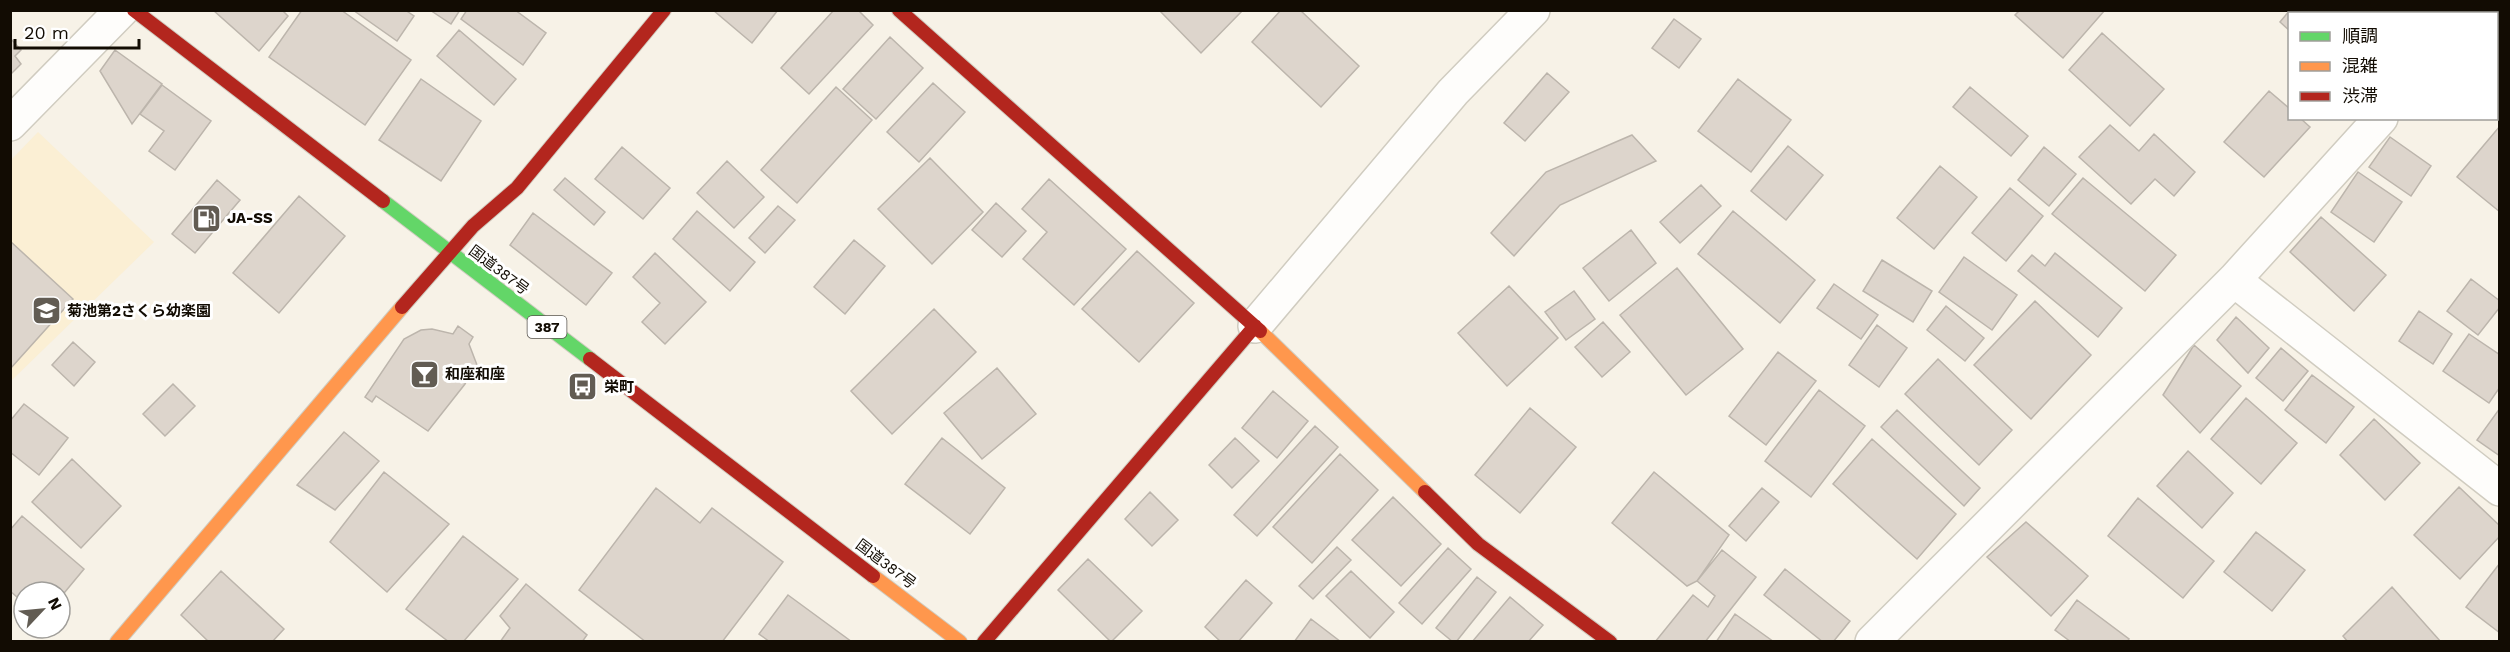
<svg xmlns="http://www.w3.org/2000/svg" width="2510" height="652" font-family="'Work Sans','Noto Sans JP',sans-serif">
	<style>
		.built { fill: #fbefd4 }
		.building { fill: #ddd5cc; stroke: #bcb5ac; stroke-width: 1.5 }
		.lines { fill: none; stroke-linecap: round; stroke-linejoin: round }
		.street-casing { stroke: #d0ccc0; stroke-width: 36 }
		.fast-casing { stroke: #d0ccc0; stroke-width: 16 }
		.slow-casing { stroke: #d0ccc0; stroke-width: 16 }
		.jam-casing { stroke: #d0ccc0; stroke-width: 16 }
		.street { stroke: #fefdfb; stroke-width: 33 }
		.fast { stroke: #63d668; stroke-width: 14 }
		.slow { stroke: #ff974d; stroke-width: 14 }
		.jam { stroke: #b3261e; stroke-width: 14 }
		.labels { text-anchor: middle; dominant-baseline: central; stroke-width: 6; stroke-linejoin: round; paint-order: stroke }
		.shield { fill: #fff; stroke: #59554f; stroke-width: 1.5 }
		.shield-label { font-size: 14px; font-weight: bold; fill: #120c03 }
		.poi-label { font-size: 15px; font-weight: bold; fill: #120c03; stroke: #fff; text-anchor: start }
		.street-label { font-size: 15px; fill: #120c03; stroke: #fff }
	</style>
	<rect width="100%" height="100%" fill="#f7f2e7"/>
	<path class="built" d="M 38,132 L 154,242 L 11,381 L 11,160 Z"/>
	<path class="building" d="M 213,10 L 282,10 L 288,16 L 259,51 Z
		M 302,10 L 341,10 L 411,60 L 365,125 L 269,57 Z
		M 353,10 L 405,10 L 414,16 L 397,41 Z
		M 430,10 L 460,10 L 451,24 Z
		M 467,10 L 515,10 L 546,33 L 523,65 L 461,19 Z
		M 713,10 L 778,10 L 752,43 Z
		M 834,10 L 858,10 L 873,25 L 809,94 L 781,68 Z
		M 1159,10 L 1243,10 L 1201,53 Z
		M 1281,10 L 1300,10 L 1359,66 L 1321,107 L 1252,42 Z
		M 2020,10 L 2105,10 L 2063,58 L 2015,15 Z
		M 2290,10 L 2315,10 L 2318,14 L 2290,14 L 2290,31 L 2280,22 Z
		M 2500,11 L 2500,74 L 2496,72 L 2496,15 Z
		M 1674,19 L 1701,39 L 1679,68 L 1652,48 Z
		M 459,30 L 516,79 L 494,105 L 437,56 Z
		M 2102,33 L 2164,89 L 2130,126 L 2069,70 Z
		M 890,37 L 923,68 L 876,119 L 843,89 Z
		M 10,38 L 21,50 L 15,56 L 21,64 L 10,75 Z
		M 115,50 L 162,84 L 132,124 L 100,71 Z
		M 1547,73 L 1569,92 L 1525,141 L 1504,123 Z
		M 421,79 L 481,121 L 441,181 L 379,140 Z
		M 1738,79 L 1791,120 L 1751,172 L 1698,131 Z
		M 933,83 L 965,112 L 919,162 L 887,132 Z
		M 162,85 L 211,121 L 175,170 L 149,151 L 164,131 L 140,114 Z
		M 836,87 L 872,120 L 797,203 L 761,170 Z
		M 1970,87 L 2028,136 L 2011,156 L 1953,107 Z
		M 2269,91 L 2290,109 L 2290,118 L 2300,118 L 2310,127 L 2264,177 L 2224,142 Z
		M 2110,125 L 2139,151 L 2154,134 L 2195,172 L 2174,196 L 2155,179 L 2131,204 L 2079,157 Z
		M 2500,126 L 2500,212 L 2457,177 Z
		M 1632,135 L 1656,161 L 1560,205 L 1514,256 L 1491,233 L 1546,172 Z
		M 2390,137 L 2431,166 L 2411,196 L 2369,167 Z
		M 1788,146 L 1823,175 L 1786,220 L 1751,191 Z
		M 622,147 L 670,188 L 643,219 L 595,179 Z
		M 2044,147 L 2076,174 L 2049,206 L 2018,180 Z
		M 930,158 L 983,212 L 932,264 L 878,209 Z
		M 727,161 L 764,197 L 734,228 L 697,193 Z
		M 1940,166 L 1977,197 L 1934,249 L 1897,218 Z
		M 2358,172 L 2402,202 L 2374,242 L 2331,212 Z
		M 565,178 L 605,212 L 594,225 L 554,190 Z
		M 2083,178 L 2176,255 L 2145,291 L 2052,214 Z
		M 1049,179 L 1126,249 L 1074,305 L 1023,259 L 1047,232 L 1022,209 Z
		M 217,180 L 240,200 L 195,253 L 172,234 Z
		M 1701,185 L 1721,206 L 1680,243 L 1660,222 Z
		M 2010,188 L 2043,216 L 2006,261 L 1972,233 Z
		M 299,196 L 345,236 L 279,313 L 233,273 Z
		M 996,203 L 1026,231 L 1002,257 L 972,230 Z
		M 778,206 L 795,220 L 765,253 L 749,238 Z
		M 697,211 L 755,262 L 730,291 L 673,239 Z
		M 1733,211 L 1815,280 L 1780,323 L 1698,254 Z
		M 533,213 L 612,273 L 586,305 L 510,245 Z
		M 2321,217 L 2386,275 L 2354,311 L 2290,252 Z
		M 1631,230 L 1656,263 L 1609,301 L 1583,268 Z
		M 854,240 L 885,266 L 845,314 L 814,287 Z
		M 10,241 L 73,299 L 10,369 Z
		M 1137,251 L 1194,303 L 1139,362 L 1082,309 Z
		M 655,253 L 706,302 L 665,344 L 642,322 L 660,303 L 633,277 Z
		M 2055,253 L 2122,308 L 2098,337 L 2018,271 L 2032,255 L 2045,266 Z
		M 1964,257 L 2017,295 L 1992,330 L 1939,292 Z
		M 1882,260 L 1932,291 L 1913,322 L 1863,291 Z
		M 1677,268 L 1743,349 L 1686,395 L 1620,315 Z
		M 2471,279 L 2500,301 L 2500,307 L 2478,335 L 2447,311 Z
		M 1834,284 L 1878,315 L 1861,339 L 1817,308 Z
		M 1509,286 L 1558,338 L 1507,386 L 1458,333 Z
		M 1574,291 L 1595,319 L 1566,340 L 1545,312 Z
		M 2035,301 L 2091,355 L 2031,419 L 1974,365 Z
		M 1946,306 L 1984,338 L 1965,361 L 1927,330 Z
		M 934,309 L 976,352 L 892,434 L 851,391 Z
		M 2419,311 L 2452,334 L 2433,364 L 2399,341 Z
		M 2236,317 L 2269,348 L 2248,373 L 2217,340 Z
		M 1603,322 L 1630,352 L 1602,377 L 1575,347 Z
		M 1877,325 L 1907,348 L 1879,387 L 1849,365 Z
		M 458,326 L 473,337 L 469,344 L 477,365 L 473,375 L 470,374 L 465,384 L 428,431 L 376,396 L 372,402 L 365,397 L 404,339 L 421,330 L 432,329 L 453,334 Z
		M 2469,334 L 2500,355 L 2500,387 L 2489,403 L 2443,371 Z
		M 73,342 L 95,362 L 74,386 L 52,365 Z
		M 2194,345 L 2241,386 L 2200,433 L 2163,395 Z
		M 2281,348 L 2308,371 L 2283,401 L 2256,378 Z
		M 1778,352 L 1816,381 L 1766,445 L 1729,416 Z
		M 1938,359 L 2012,430 L 1979,465 L 1905,394 Z
		M 997,368 L 1036,414 L 982,459 L 944,413 Z
		M 2312,375 L 2354,407 L 2326,443 L 2285,410 Z
		M 173,384 L 195,406 L 165,436 L 143,414 Z
		M 1819,390 L 1865,426 L 1811,497 L 1765,461 Z
		M 1273,391 L 1308,421 L 1277,458 L 1242,428 Z
		M 2246,398 L 2297,443 L 2261,484 L 2211,439 Z
		M 24,404 L 68,438 L 39,475 L 10,452 L 10,421 Z
		M 1530,408 L 1576,447 L 1520,513 L 1475,475 Z
		M 2500,408 L 2500,456 L 2477,440 Z
		M 1897,410 L 1980,488 L 1964,506 L 1881,427 Z
		M 2374,419 L 2420,463 L 2385,500 L 2340,455 Z
		M 1315,426 L 1338,447 L 1257,536 L 1234,515 Z
		M 344,432 L 379,461 L 335,510 L 297,485 Z
		M 942,438 L 1005,488 L 970,534 L 905,484 Z
		M 1235,438 L 1259,461 L 1232,488 L 1209,465 Z
		M 1872,439 L 1956,514 L 1917,559 L 1833,484 Z
		M 2188,451 L 2233,493 L 2202,528 L 2157,486 Z
		M 1340,454 L 1378,490 L 1312,563 L 1273,527 Z
		M 72,459 L 121,506 L 81,548 L 32,502 Z
		M 384,472 L 449,524 L 387,592 L 330,542 Z
		M 1654,472 L 1729,535 L 1697,581 L 1687,586 L 1612,523 Z
		M 2459,487 L 2500,526 L 2500,536 L 2460,579 L 2414,535 Z
		M 656,488 L 700,523 L 712,508 L 783,562 L 722,642 L 646,642 L 579,590 Z
		M 1762,488 L 1779,502 L 1746,541 L 1729,526 Z
		M 1150,492 L 1178,520 L 1152,546 L 1125,519 Z
		M 1393,497 L 1441,544 L 1401,586 L 1352,540 Z
		M 2138,498 L 2214,561 L 2183,598 L 2108,536 Z
		M 22,516 L 84,569 L 60,598 L 60,592 L 24,592 L 24,603 L 10,591 L 10,530 Z
		M 2026,522 L 2088,576 L 2051,616 L 1987,557 Z
		M 2256,532 L 2305,570 L 2272,611 L 2224,572 Z
		M 463,536 L 518,579 L 463,642 L 449,642 L 406,609 Z
		M 1337,547 L 1351,560 L 1313,599 L 1299,586 Z
		M 1448,548 L 1471,569 L 1422,624 L 1399,603 Z
		M 1722,550 L 1756,577 L 1705,642 L 1655,642 L 1693,595 L 1708,607 L 1715,596 L 1697,581 Z
		M 1088,559 L 1142,611 L 1111,642 L 1058,590 Z
		M 2500,563 L 2500,633 L 2466,607 Z
		M 1785,569 L 1850,621 L 1833,642 L 1823,642 L 1764,595 Z
		M 221,571 L 284,629 L 272,642 L 209,642 L 181,615 Z
		M 1351,571 L 1394,612 L 1370,638 L 1326,596 Z
		M 1477,577 L 1496,592 L 1456,642 L 1453,642 L 1436,628 Z
		M 1246,580 L 1272,603 L 1238,642 L 1221,642 L 1205,627 Z
		M 526,584 L 587,635 L 582,642 L 500,642 L 510,628 L 500,616 Z
		M 2392,587 L 2441,642 L 2348,642 L 2343,636 Z
		M 788,595 L 852,642 L 770,642 L 759,634 Z
		M 1510,597 L 1543,625 L 1528,642 L 1472,642 Z
		M 2077,600 L 2129,639 L 2127,642 L 2071,642 L 2055,630 Z
		M 1735,614 L 1774,642 L 1716,642 Z
		M 1311,619 L 1341,642 L 1294,642 Z"/>
	<g class="lines">
		<defs>
			<path id="street" d="M 2462,14 L 2464,10
				M 10,124 L 122,10
				M 2234,280 L 2500,489
				M 1255,326 L 1453,92 L 1533,10
				M 1872,642 L 2234,280 L 2381,118"/>
			<path id="fast" d="M 383,201 L 590,359"/>
			<path id="slow" d="M 1260,331 L 1425,492
				M 873,576 L 960,642
				M 117,642 L 402,307"/>
			<path id="jam" d="M 134,10 L 383,201
				M 899,10 L 1260,331
				M 402,307 L 473,226 L 517,188 L 664,10
				M 590,359 L 873,576
				M 1425,492 L 1478,544 L 1610,642
				M 984,642 L 1255,326"/>
		</defs>
		<use href="#street" class="street-casing"/>
		<use href="#fast" class="fast-casing"/>
		<use href="#slow" class="slow-casing"/>
		<use href="#jam" class="jam-casing"/>
		<use href="#street" class="street"/>
		<use href="#fast" class="fast"/>
		<use href="#slow" class="slow"/>
		<use href="#jam" class="jam"/>
	</g>
	<defs>
		<symbol id="fuel-square" viewBox="-11 -11 22 22"><rect x="-9" y="-9" width="18" height="18" rx="4" fill="#625c53" stroke="#fff"/><path d="M-5.5-6h7V0h2V4h1.3V-2.5L3-4.5l.8-.8L6-3V5H2.5V1h-1V6h-7ZM-4.2-4.7v3.2H.2V-4.7Z" fill="#fff"/></symbol>
		<symbol id="school-square" viewBox="-11 -11 22 22"><rect x="-9" y="-9" width="18" height="18" rx="4" fill="#625c53" stroke="#fff"/><path d="M0-5L7-2L0 1L-7-2ZM-4 1L0 2.5L4 1V4Q0 6-4 4Z" fill="#fff"/></symbol>
		<symbol id="bar-square" viewBox="-11 -11 22 22"><rect x="-9" y="-9" width="18" height="18" rx="4" fill="#625c53" stroke="#fff"/><path d="M-6-5H6L.8 .8V4.5H3.5V6h-7V4.5H-.8V.8Z" fill="#fff"/></symbol>
		<symbol id="bus-square" viewBox="-11 -11 22 22"><rect x="-9" y="-9" width="18" height="18" rx="4" fill="#625c53" stroke="#fff"/><path d="M-5-6H5V4H4V6H2V4H-2V6H-4V4H-5ZM-3.5-4V0h7V-4ZM-3.5 1.2v1.5H-2V1.2ZM2 1.2v1.5H3.5V1.2Z" fill="#fff"/></symbol>
	</defs>
	<g fill-rule="evenodd">
		<use href="#fuel-square" x="190" y="202" width="33" height="33"/>
		<use href="#school-square" x="30" y="294" width="33" height="33"/>
		<use href="#bar-square" x="408" y="358" width="33" height="33"/>
		<use href="#bus-square" x="566" y="370" width="33" height="33"/>
	</g>
	<g class="labels">
		<rect class="shield" x="527.5" y="316" width="39" height="22" rx="4.5"/>
		<g class="shield-label">
			<text x="547" y="327">387</text>
		</g>
		<g class="poi-label">
			<text x="227" y="218">JA-SS</text>
			<text x="67" y="311">菊池第2さくら幼楽園</text>
			<text x="445" y="374">和座和座</text>
			<text x="604" y="387">栄町</text>
		</g>
		<g class="street-label">
			<text transform="translate(499 270) rotate(37)">国道387号</text>
			<text transform="translate(886 564) rotate(37)">国道387号</text>
		</g>
	</g>
	<rect width="2510" height="652" fill="none" stroke="#120c03" stroke-width="24"/>
	<rect x="2288" y="12" width="210" height="108" fill="#ffffff" stroke="#a09e9a" stroke-width="1.5"/>
	<rect x="2300" y="32" width="30" height="9" fill="#63d668" stroke="#a09e9a" stroke-width="1.5"/>
	<text x="2342" y="42" font-size="18" fill="#120c03">順調</text>
	<rect x="2300" y="62" width="30" height="9" fill="#ff974d" stroke="#a09e9a" stroke-width="1.5"/>
	<text x="2342" y="72" font-size="18" fill="#120c03">混雑</text>
	<rect x="2300" y="92" width="30" height="9" fill="#b3261e" stroke="#a09e9a" stroke-width="1.5"/>
	<text x="2342" y="102" font-size="18" fill="#120c03">渋滞</text>
	<g transform="translate(42 610) rotate(64)"><circle r="28" fill="#ffffff" stroke="#a09e9a" stroke-width="1.5"/>
	<path d="M0-4.5L10 22L0 15L-10 22Z" fill="#625c53"/>
	<text y="-9" font-size="16" font-weight="bold" text-anchor="middle" fill="#120c03">N</text>
	</g>
	<path d="M15 39v9h124v-9" fill="none" stroke="#120c03" stroke-width="3"/>
	<text x="24" y="39" font-size="18" fill="#120c03" stroke="#ffffff" stroke-width="4.5" paint-order="stroke">20 m</text>
</svg>
